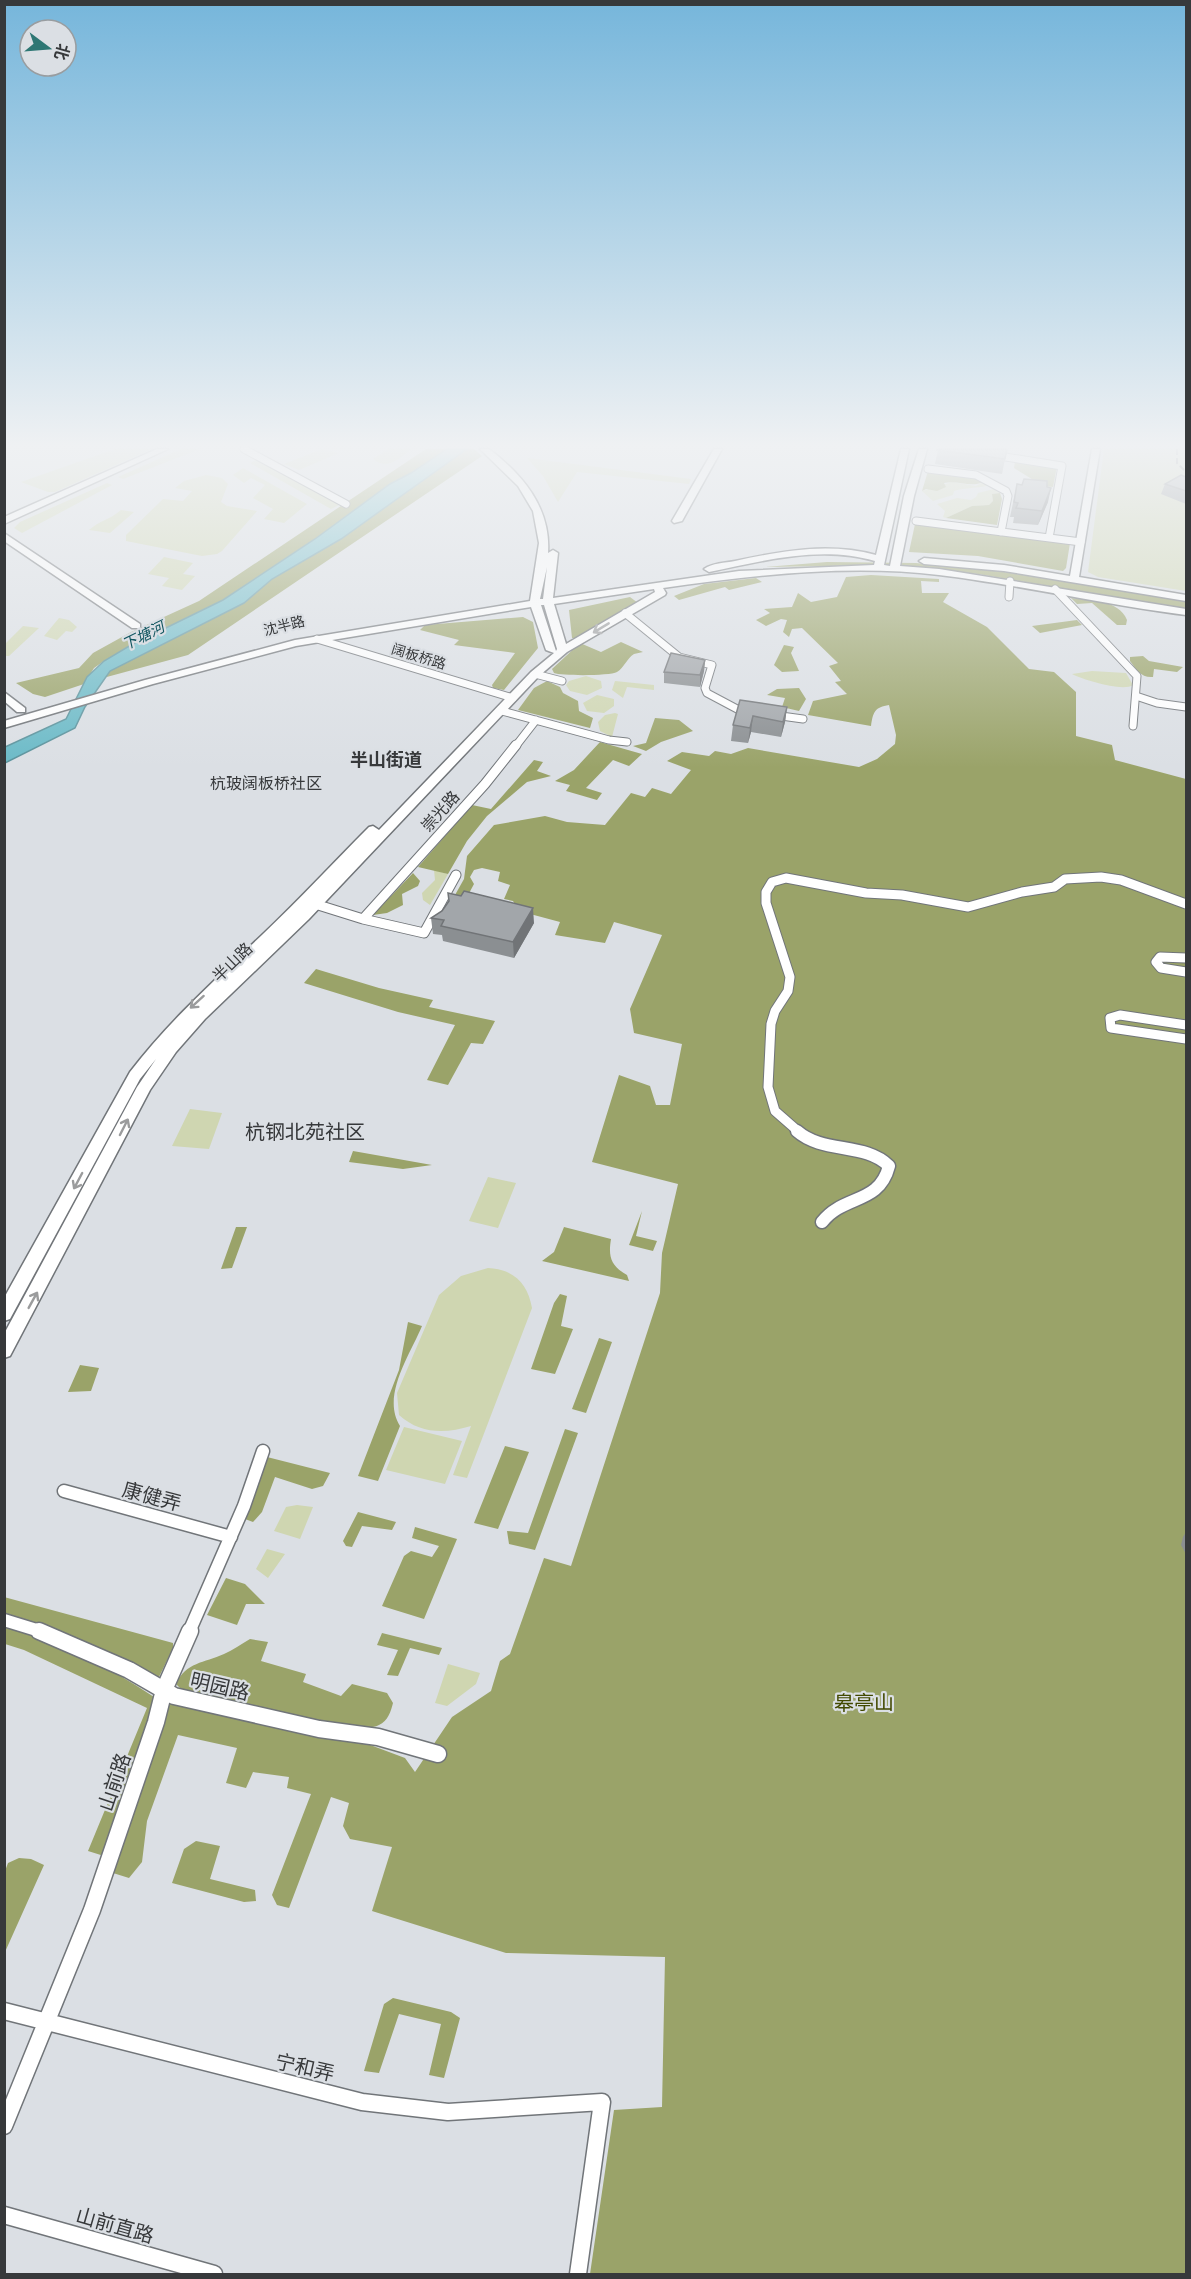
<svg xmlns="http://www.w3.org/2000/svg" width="1191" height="2279" font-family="'Noto Sans','Noto Sans SC',sans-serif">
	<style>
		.green { fill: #cfd6b1 }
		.forest { fill: #9aa369 }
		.water { fill: #6bbac7; stroke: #5b939d; stroke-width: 1.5 }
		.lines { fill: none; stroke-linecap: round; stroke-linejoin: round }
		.street-far3-casing { stroke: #717579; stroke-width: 9 }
		.street-far2-casing { stroke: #717579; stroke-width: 11 }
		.street-far1-casing { stroke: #717579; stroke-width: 15 }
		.street-casing { stroke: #717579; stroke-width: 19 }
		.secondary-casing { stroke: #717579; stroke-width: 3 }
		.street-far3 { stroke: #fff; stroke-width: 7 }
		.street-far2 { stroke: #fff; stroke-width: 9 }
		.street-far1 { stroke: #fff; stroke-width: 12 }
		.street { stroke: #fff; stroke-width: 16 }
		.secondary { fill: #fff; fill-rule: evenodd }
		.rail { stroke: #4c4e50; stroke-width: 2; stroke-dasharray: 6 3; stroke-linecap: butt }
		.wall { fill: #8b8f92 }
		.shaded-wall { fill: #717477 }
		.building { fill: #a2a6aa; stroke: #717477; stroke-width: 1.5 }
		.oneway { stroke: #9b9c9d }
		.labels { text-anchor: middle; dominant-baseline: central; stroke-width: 4.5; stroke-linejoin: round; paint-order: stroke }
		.far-street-label { font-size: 14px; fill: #37393b; stroke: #dbdfe4 }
		.far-water-label { font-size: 15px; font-style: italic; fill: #10555f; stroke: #dbdfe4 }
		.far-quarter-label { font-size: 16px; fill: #37393b; stroke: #dbdfe4 }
		.street-label { font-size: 16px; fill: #37393b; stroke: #dbdfe4 }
		.far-district-label { font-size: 18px; font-weight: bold; fill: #37393b; stroke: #dbdfe4 }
		.quarter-label { font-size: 20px; fill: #37393b; stroke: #dbdfe4 }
		.near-street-label { font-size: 20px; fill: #37393b; stroke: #dbdfe4 }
		.near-park-label { font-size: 20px; fill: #424900; stroke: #dbdfe4 }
	</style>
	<rect width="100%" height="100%" fill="#dbdfe4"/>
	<path class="green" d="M 115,449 L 152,449 L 55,492 L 48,492 L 21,482 Z
		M 181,449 L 200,449 L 123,479 L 118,477 Z
		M 322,449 L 339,453 L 299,470 L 284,464 Z
		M 388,449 L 412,449 C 399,458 388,471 373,459 Z
		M 1104,449 L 1186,449 L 1186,591 L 1098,577 L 1088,572 Z
		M 527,458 L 691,479 L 689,484 L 577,472 L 558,502 L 543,476 Z
		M 256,460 L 339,505 L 331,509 L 250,463 Z
		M 243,468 L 307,504 L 284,523 L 264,519 L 273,509 L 253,498 L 265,485 L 251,478 L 244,483 L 233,475 Z
		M 206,475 L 222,478 L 228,484 L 221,502 L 227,506 L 257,511 L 222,551 L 217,554 L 202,556 L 126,541 L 126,535 L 163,499 L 183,501 L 192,491 L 175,488 L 184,481 Z
		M 952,482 L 976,486 L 983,482 L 990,485 C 978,489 965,487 954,491 L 953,495 L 933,501 L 922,491 Z
		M 107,483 L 112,485 L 22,533 L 14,528 L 20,522 Z
		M 994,489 L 1000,493 L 992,494 L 993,501 L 989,505 L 972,506 L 946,518 L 943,517 L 945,511 L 937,504 L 957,498 L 971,500 L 976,497 L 978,493 Z
		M 121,510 L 134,512 L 110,533 L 89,530 C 99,521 111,519 121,510 Z
		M 164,557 L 193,563 L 183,574 L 195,576 L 182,590 L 162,586 L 169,578 L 148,574 Z
		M 59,618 L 69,620 L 77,627 L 72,632 L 66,631 L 57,640 L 44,636 Z
		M 23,626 L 39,628 L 9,656 L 5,656 L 5,644 Z
		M 1092,671 L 1126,673 L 1133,685 C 1123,692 1084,680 1072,674 Z
		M 586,676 L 601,681 L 602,688 L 587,695 L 570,691 L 566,685 L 569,681 Z
		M 615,681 L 654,685 L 654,690 L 627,687 L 623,698 L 612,690 Z
		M 597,695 L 614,699 L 614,706 L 604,713 L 587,711 L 583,703 Z
		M 615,713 L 618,714 L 612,737 L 600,731 L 598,722 L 605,715 Z
		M 434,870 L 448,874 L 430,905 L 423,900 L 422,893 L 435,880 Z
		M 190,1109 L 222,1113 L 209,1149 L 172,1146 Z
		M 488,1177 L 516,1183 L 498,1228 L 469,1221 Z
		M 488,1268 C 514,1269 528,1284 532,1308 L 467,1478 L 453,1475 L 471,1426 C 445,1434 420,1434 399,1415 L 397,1393 L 439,1295 L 461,1276 Z
		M 404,1427 L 462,1441 L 445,1484 L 386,1470 Z
		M 297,1505 L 313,1507 L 300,1539 L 274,1531 L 286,1507 Z
		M 267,1549 L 285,1554 L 268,1578 L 256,1569 Z
		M 448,1664 L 480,1673 L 476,1684 L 447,1706 L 435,1703 Z"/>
	<path class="forest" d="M 426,449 L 447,449 L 411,473 L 390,484 L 315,539 L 223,600 L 131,645 L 104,661 L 94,668 L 84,684 L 45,697 L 33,694 L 16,683 L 79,668 L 93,653 L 131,632 L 199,601 Z
		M 467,449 L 474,449 L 482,456 L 188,655 L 103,678 L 110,671 L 244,603 L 272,579 L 341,539 Z
		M 1015,461 L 1057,466 L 1053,487 L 1043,486 L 1014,468 Z
		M 928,471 L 973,477 L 983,482 C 971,488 958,480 944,483 L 946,487 L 937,491 L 926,489 L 922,491 Z
		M 1000,493 L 1002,499 L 997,525 L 946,518 L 972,506 L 989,505 L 993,501 L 992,494 Z
		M 915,524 L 1070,543 L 1066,568 L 1063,571 L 978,556 L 909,552 Z
		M 827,562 L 916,563 L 1004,572 L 1166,598 L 1186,602 L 1186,609 L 978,574 L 897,565 L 765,567 Z
		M 871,575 L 939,579 L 939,582 L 921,581 L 922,593 L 949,593 L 943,602 L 987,627 L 1029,669 L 1054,672 L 1076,692 L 1076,736 L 1112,745 L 1115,760 L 1186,779 L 1186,2274 L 590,2274 L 614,2110 L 662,2107 L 665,1957 L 506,1953 L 372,1911 L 392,1847 L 350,1839 L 343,1826 L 349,1803 L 331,1797 L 289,1908 L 277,1905 L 272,1895 L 311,1794 L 287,1788 L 289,1777 L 253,1772 L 246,1788 L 226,1783 L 237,1748 L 178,1735 L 147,1821 L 142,1862 L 129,1878 L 113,1873 L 170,1703 L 365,1743 L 405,1758 L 415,1772 L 452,1717 L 491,1691 L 500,1661 L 510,1654 L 544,1558 L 571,1566 L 660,1293 L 662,1253 L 678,1184 L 592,1162 L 619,1075 L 650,1086 L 656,1105 L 670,1105 L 682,1044 L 634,1033 L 630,1009 L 662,935 L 614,922 L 605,943 L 555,935 L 560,922 L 519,911 L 513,901 L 504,899 L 510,885 L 498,881 L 500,872 L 482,868 L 474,870 L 470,877 L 474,884 L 467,897 L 455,895 L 464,879 L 467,856 L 494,825 L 545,816 L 567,822 L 605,825 L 631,793 L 645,797 L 652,788 L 671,794 L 691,770 L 667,761 L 682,752 L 709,756 L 715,751 L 731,754 L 748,748 L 859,767 L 877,759 L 895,744 L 896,735 L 889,705 C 875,707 873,712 871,726 L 808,715 L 813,701 L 847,694 L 835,682 L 841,681 L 829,666 L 838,663 L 802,628 L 792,629 L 789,637 L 783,632 L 787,620 L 781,619 L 766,626 L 756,620 L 770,613 L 764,609 L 792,607 L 798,593 L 811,602 L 837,597 L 846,577 Z
		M 756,578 L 762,582 L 729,590 L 725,587 L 679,600 L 674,596 L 704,584 Z
		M 630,597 L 638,603 L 576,638 L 572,638 L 569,610 Z
		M 1071,598 C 1089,601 1119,599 1127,620 L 1126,625 L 1117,625 L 1092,603 L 1077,604 Z
		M 523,617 L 533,622 L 538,648 L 504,690 L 493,688 L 492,685 L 515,653 L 454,645 L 459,640 L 420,630 L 425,625 Z
		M 1077,620 L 1082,625 L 1040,633 L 1032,626 Z
		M 621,642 L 643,652 C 640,653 637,653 634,654 C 627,658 624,668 617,672 C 610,676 562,676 554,673 L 552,669 L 580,643 L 601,652 Z
		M 784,645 L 794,647 L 791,653 L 799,671 L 782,672 L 774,665 Z
		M 1143,656 L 1149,661 L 1183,667 L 1177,672 L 1154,669 L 1153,677 C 1141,678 1136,669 1130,661 L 1130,657 Z
		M 547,681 L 560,687 L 563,693 L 578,701 L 579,711 L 593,718 L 590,728 L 518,710 L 534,688 Z
		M 799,688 L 806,699 L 799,711 L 782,707 L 785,698 L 767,695 L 777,689 Z
		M 655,718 L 679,720 L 693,731 L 661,742 L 646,751 L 633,746 L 646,743 Z
		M 600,742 L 642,754 L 629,766 L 613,760 L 586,788 L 602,793 L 597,800 L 566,791 L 570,785 L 555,781 L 574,770 Z
		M 534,760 L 543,762 L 537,771 L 551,776 L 527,782 L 487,816 L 467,841 L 448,874 L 418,867 L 472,805 L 491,809 Z
		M 413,873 L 420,881 L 418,886 L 402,894 L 403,905 L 387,913 L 373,915 Z
		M 316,969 L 379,988 L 433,1000 L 429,1007 L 495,1021 L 483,1044 L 471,1043 L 448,1085 L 427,1080 L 455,1025 L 398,1012 L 304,983 Z
		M 353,1151 L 432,1165 L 403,1169 L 349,1162 Z
		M 642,1211 L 636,1236 L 657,1241 L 653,1251 L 629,1245 Z
		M 236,1227 L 247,1227 L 232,1268 L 221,1269 Z
		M 564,1227 L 611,1239 C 608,1257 611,1266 627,1275 L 629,1281 L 542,1261 L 554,1252 Z
		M 560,1294 L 567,1296 L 561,1326 L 573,1329 L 555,1374 L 531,1369 L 554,1303 Z
		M 408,1322 L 422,1326 C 410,1355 381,1396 400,1426 L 378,1481 L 358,1476 L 399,1370 Z
		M 599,1338 L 612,1342 L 586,1413 L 572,1409 Z
		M 80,1365 L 99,1368 L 91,1391 L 68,1392 Z
		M 565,1429 L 578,1433 L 535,1550 L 509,1544 L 507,1531 L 528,1533 Z
		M 505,1446 L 529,1452 L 498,1529 L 474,1523 Z
		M 267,1457 L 330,1473 L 323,1486 L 312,1489 L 275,1477 L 262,1512 L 253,1522 L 245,1519 Z
		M 358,1512 L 396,1522 L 392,1530 L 362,1526 L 352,1547 L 346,1546 L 343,1541 Z
		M 415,1527 L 457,1539 L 424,1619 L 382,1606 L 404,1556 L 411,1551 L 432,1557 L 439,1546 L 412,1538 Z
		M 226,1578 L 245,1584 L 265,1604 L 246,1604 L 237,1625 L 207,1615 Z
		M 4,1597 L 173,1643 L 173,1648 L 158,1679 L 44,1625 L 5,1613 Z
		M 4,1626 C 58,1642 108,1666 154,1697 L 151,1719 L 104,1856 L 88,1851 L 147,1708 L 24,1650 L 5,1644 Z
		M 382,1633 L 442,1648 L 439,1655 L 410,1648 L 398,1676 L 387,1675 L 398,1650 L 377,1645 Z
		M 250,1639 L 268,1642 L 261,1661 L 306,1674 L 303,1682 L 341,1696 L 352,1684 L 387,1693 L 393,1703 C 391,1711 388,1721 379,1725 C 356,1738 214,1697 182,1690 L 176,1684 C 186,1662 204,1663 224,1654 C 233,1650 241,1644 250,1639 Z
		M 196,1841 L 220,1846 L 210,1879 L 255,1890 L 256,1901 L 244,1902 L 172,1883 L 184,1849 Z
		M 19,1858 L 31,1859 L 44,1865 L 5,1952 L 5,1871 L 8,1863 Z
		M 393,1998 L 451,2012 L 460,2018 L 444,2078 L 429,2075 L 441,2024 L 399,2014 L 379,2073 L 364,2071 L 384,2004 Z"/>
	<path class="water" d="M 447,449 L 467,449 L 341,539 L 272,579 L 244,603 L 110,671 L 85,707 L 75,728 L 5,763 L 5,747 L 66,719 L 87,677 L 104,661 L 131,645 L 223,600 L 315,539 L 390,484 L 411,473 Z"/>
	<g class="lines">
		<defs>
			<path id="street-far3" d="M 244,449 L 346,504
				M 993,455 L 1062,466 L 1049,538
				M 928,469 L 976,475 L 1006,491 L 1008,496 L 1001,532
				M 916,521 L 1081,542
				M 1055,589 L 1137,676 L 1133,726
				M 1009,597 L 1010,581
				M 625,613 L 679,657 L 712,665 L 705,688 L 707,693 L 739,710 L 750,711
				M 317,639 L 513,698
				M 535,674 L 562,681
				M 1136,696 L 1157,703 L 1186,707
				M 502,711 L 609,740 L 627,742
				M 774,715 L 803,719
				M 515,747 L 536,720"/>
			<path id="street-far2" d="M 315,904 L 363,919 L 424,933 L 456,875
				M 363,919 L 485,784 L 516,745
				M 1186,958 L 1160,957 L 1156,962 L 1161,968 L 1186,972
				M 1186,1025 L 1120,1015 L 1110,1018 L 1111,1028 L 1186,1039
				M 799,1132 L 775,1111 L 768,1087 L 771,1024 L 775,1011 L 788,991 L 790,977 L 766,903 L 766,892 L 772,882 L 786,878 L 866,893 L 902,895 L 968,907 L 1022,892 L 1054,887 L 1065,879 L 1101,877 L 1121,880 L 1186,904"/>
			<path id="street-far1" d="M 797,1131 C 823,1154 865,1142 889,1166 C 879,1205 844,1194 822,1222
				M 64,1491 L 231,1537
				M 4,1620 L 43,1632
				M 189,1632 L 244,1506 L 263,1451"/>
			<path id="street" d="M 39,1631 L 129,1670 L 174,1696 L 319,1729 L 378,1737 L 438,1754
				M 4,2011 L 362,2102 L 448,2112 L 602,2102 L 578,2274
				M 4,2126 L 92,1910 L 156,1722 L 164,1690 L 190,1631
				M 4,2215 L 214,2274"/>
			<path id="secondary" d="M 157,449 L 168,449 L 4,524 L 4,517 Z
				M 480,449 L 489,449 C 523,475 551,508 548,553 L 553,550 L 558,553 L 553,598 L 739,571 L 874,565 L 875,561 C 820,545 763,561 709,572 L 704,569 C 712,563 725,563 735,561 C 781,551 829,542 876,555 L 901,449 L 909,449 L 884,565 L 890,566 L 904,496 L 919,449 L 927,449 L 914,496 L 900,566 L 939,569 L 1186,609 L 1186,615 C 1104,605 1022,585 939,575 C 850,564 752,575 663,588 L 666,593 L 665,595 L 567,652 L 539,676 L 309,919 L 205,1019 L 176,1052 L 150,1090 L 10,1356 L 4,1358 L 4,1334 L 137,1087 L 156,1059 L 140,1079 L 10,1319 L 4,1321 L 4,1298 L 130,1072 C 169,1021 216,979 263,934 C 299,900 333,863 369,827 L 373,826 L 379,830 L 531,672 L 554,653 L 546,650 L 531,607 L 296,646 L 153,684 L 4,728 L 4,721 L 145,680 L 295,640 L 530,601 L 539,543 L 533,511 L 518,486 ZM 547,567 L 543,599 L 540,599 ZM 654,589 L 655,592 L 566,644 L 554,604 ZM 541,605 L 544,605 L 557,649 L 556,651 Z
				M 714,449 L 722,449 L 682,521 L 674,523 L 672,521 Z
				M 1092,449 L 1100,449 L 1079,577 L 1186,595 L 1186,601 L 1004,571 L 924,564 L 919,561 L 924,558 L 1004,565 L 1070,576 Z
				M 4,533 L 140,624 L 140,628 L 132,628 L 4,541 Z
				M 4,692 L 25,708 L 25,712 L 17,712 L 4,701 Z"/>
		</defs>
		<use href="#street-far3" class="street-far3-casing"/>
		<use href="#street-far2" class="street-far2-casing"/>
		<use href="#street-far1" class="street-far1-casing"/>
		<use href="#street" class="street-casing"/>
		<use href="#secondary" class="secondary-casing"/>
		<use href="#street-far3" class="street-far3"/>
		<use href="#street-far2" class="street-far2"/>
		<use href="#street-far1" class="street-far1"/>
		<use href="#street" class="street"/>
		<use href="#secondary" class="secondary"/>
		<path class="rail" d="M 1177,449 L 1177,463 L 1186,472"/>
	</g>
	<path class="wall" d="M 938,449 L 1007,449 L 1002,474 L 935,464 Z
		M 1186,477 L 1186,504 L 1161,494 L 1165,484 Z
		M 1017,484 L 1048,502 L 1038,525 L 1013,523 L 1014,517 L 1010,517 Z
		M 705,660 L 704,671 L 700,687 L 664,683 L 664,672 Z
		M 740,700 L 787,707 L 785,722 L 781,737 L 751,732 L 748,743 L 731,741 L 733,725 Z
		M 431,918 L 534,923 L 514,958 L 443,941 L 442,935 L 433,934 Z
		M 1186,1532 L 1186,1554 L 1181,1545 L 1183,1537 Z"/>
	<path class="shaded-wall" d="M 1051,488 L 1048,502 L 1038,525 L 1042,511 Z
		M 705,660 L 704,671 L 700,687 L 700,675 Z
		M 787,707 L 785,722 L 781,737 L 783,722 Z
		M 753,716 L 751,732 L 748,743 L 750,728 Z
		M 533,908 L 534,923 L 514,958 L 513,942 Z"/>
	<path class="building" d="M 938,449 L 1007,449 L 1005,459 L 937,450 Z
		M 1181,475 L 1186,477 L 1186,491 L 1165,484 Z
		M 1024,479 L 1047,481 L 1047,487 L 1051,488 L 1042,511 L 1016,508 L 1018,503 L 1014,502 L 1017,484 L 1022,485 Z
		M 671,653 L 705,660 L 700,675 L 664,672 Z
		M 740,700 L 787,707 L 783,722 L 753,716 L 750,728 L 733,725 Z
		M 464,891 L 533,908 L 513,942 L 441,926 L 444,920 L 431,918 L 442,911 L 449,901 L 448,893 L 461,896 Z"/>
	<defs><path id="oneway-shaft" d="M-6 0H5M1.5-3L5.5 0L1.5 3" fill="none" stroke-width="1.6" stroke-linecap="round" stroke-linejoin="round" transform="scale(1.5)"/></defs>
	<g class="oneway">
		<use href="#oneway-shaft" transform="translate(601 628) rotate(149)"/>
		<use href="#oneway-shaft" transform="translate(197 1002) rotate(138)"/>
		<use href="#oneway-shaft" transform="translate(124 1127) rotate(-63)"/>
		<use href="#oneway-shaft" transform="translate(78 1181) rotate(118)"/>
		<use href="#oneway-shaft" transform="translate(33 1300) rotate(-61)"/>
	</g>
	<linearGradient id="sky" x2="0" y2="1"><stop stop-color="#76b6db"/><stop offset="0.58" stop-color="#eff1f3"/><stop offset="1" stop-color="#eff1f3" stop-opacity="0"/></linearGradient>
	<rect width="1191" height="768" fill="url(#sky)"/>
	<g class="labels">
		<g class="far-street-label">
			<text transform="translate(284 625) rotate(-14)">沈半路</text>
			<text transform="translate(419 656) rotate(17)">阔板桥路</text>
		</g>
		<g class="far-water-label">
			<text transform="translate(143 635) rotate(-26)">下塘河</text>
		</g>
		<g class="far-quarter-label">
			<text x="266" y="783">杭玻阔板桥社区</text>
		</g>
		<g class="street-label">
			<text transform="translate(440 811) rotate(-48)">崇光路</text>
			<text transform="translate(232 962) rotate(-44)">半山路</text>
		</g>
		<g class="far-district-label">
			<text x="386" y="759">半山街道</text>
		</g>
		<g class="quarter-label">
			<text x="305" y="1131">杭钢北苑社区</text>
		</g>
		<g class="near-street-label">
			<text transform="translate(152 1496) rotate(15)">康健弄</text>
			<text transform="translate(220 1686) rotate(13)">明园路</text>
			<text transform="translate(114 1782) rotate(-71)">山前路</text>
			<text transform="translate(305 2067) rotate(13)">宁和弄</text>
			<text transform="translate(115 2225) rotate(16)">山前直路</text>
		</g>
		<g class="near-park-label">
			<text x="864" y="1702">皋亭山</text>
		</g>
	</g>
	<rect width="1191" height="2279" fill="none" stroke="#37393b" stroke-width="12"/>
	<g transform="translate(48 48) rotate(106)"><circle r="28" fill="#dbdfe4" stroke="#999da0" stroke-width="1.5"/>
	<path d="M0-4.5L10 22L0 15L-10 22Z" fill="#2e7774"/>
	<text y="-9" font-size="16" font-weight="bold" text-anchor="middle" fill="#37393b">北</text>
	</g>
</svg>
